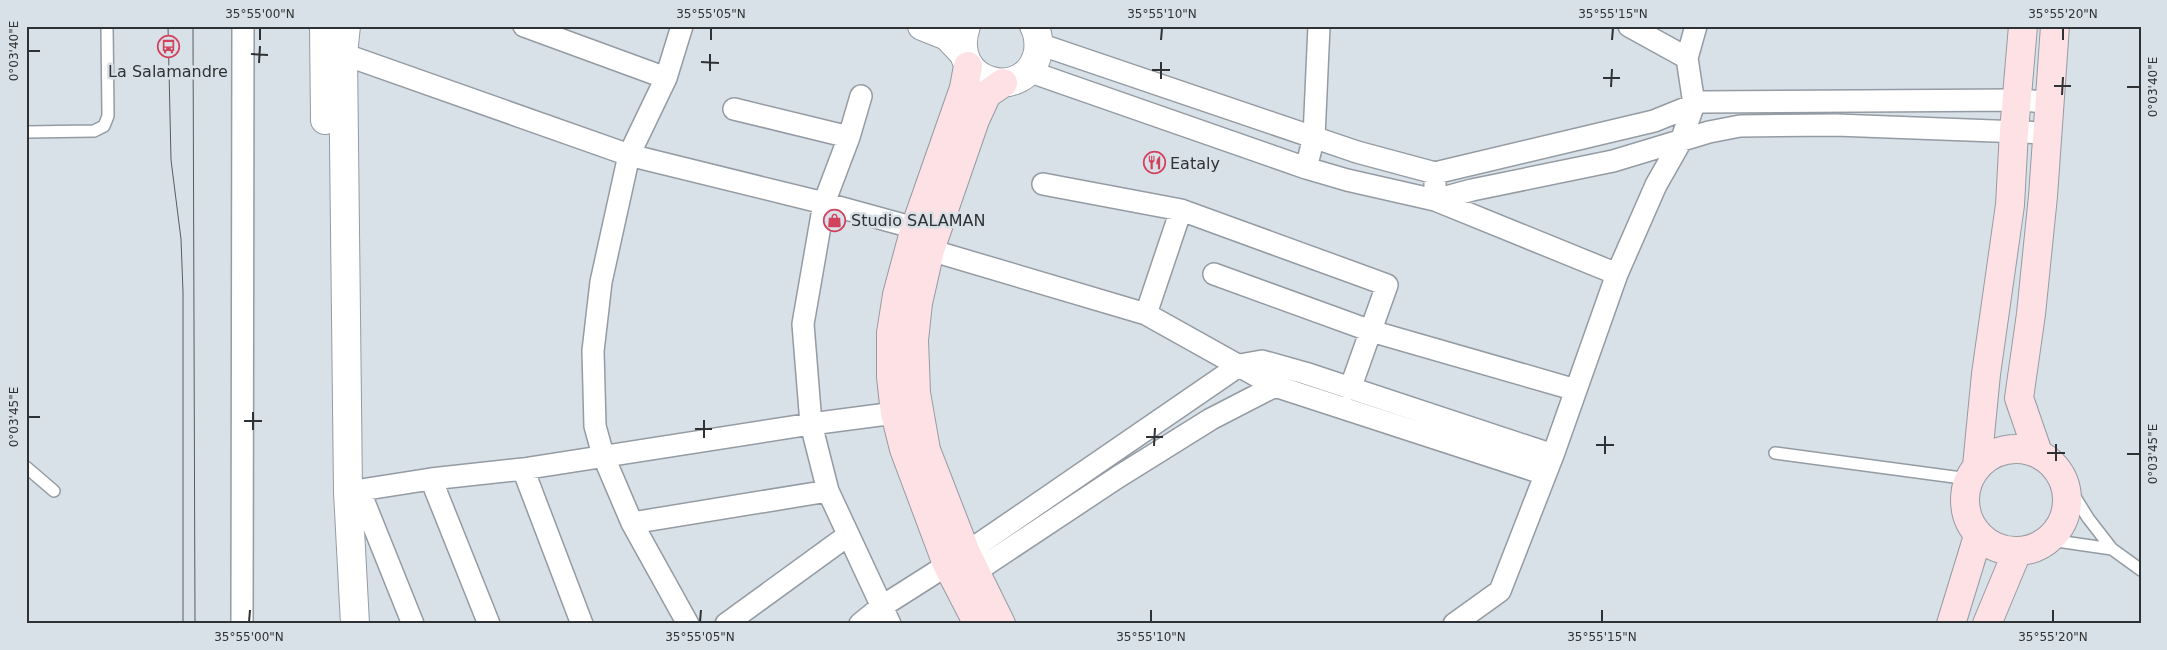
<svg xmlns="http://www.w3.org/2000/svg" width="2167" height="650" font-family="'DejaVu Sans',sans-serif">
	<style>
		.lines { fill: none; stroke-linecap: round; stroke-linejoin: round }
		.service-casing { stroke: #949ba2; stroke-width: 14 }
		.minor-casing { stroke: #949ba2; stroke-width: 24 }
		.tertiary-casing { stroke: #949ba2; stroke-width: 30 }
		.secondary-casing { stroke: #949ba2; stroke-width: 30 }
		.service { stroke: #fff; stroke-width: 11 }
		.minor { stroke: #fff; stroke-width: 21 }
		.tertiary { stroke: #fff; stroke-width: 28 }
		.secondary { stroke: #fee1e4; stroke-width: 28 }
		.tram { stroke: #585c5f; stroke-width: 1 }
		.ticks { fill: none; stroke: #2f3234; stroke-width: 2 }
		.labels { text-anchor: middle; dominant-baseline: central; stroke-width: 5; stroke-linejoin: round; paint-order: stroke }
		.poi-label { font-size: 16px; fill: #2f3234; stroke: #d9e1e8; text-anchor: start }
		.neatline { fill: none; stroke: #2f3234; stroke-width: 2 }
		.ticks-label { font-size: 12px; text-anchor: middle; fill: #2f3234 }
	</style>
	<rect width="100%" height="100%" fill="#d9e1e8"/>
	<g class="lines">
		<defs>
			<path id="service" d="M 26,132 L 94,131 L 104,126 L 108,116 L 107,26
				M 1775,453 L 1969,479
				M 26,467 L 54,491
				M 2062,476 L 2088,518 L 2112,549 L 2141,570
				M 2050,540 L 2112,549"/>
			<path id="minor" d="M 524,26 L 666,78
				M 682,26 L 666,78 L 629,155 L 601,282 L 593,351 L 595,426 L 603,455 L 632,523 L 688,624
				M 1629,26 L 1687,58
				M 1039,44 L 1357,152 L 1435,173 L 1654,121 L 1701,102 L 2017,100 L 2050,102
				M 343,54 L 629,155 L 824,203 L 915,228
				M 1028,71 L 1306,168 L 1347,180 L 1435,200 L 1617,274
				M 861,96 L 849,137 L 824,203 L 803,324 L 811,424 L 828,491 L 890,624
				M 734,109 L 849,137
				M 1306,168 L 1314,137 L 1319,26
				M 1435,173 L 1435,200 L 1472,190 L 1613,161 L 1709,132 L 1740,126 L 1836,125 L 2048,133
				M 1043,184 L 1181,210 L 1387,285 L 1350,389
				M 930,250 L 1146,314 L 1275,386 L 1545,474
				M 1214,274 L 1371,331 L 1576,390
				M 1146,314 L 1181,210
				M 523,469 L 582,624
				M 431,479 L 489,624
				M 348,492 L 431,479 L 523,469 L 811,424 L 895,413
				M 360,492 L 413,624
				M 632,523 L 828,491
				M 975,572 L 1118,477 L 1211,419 L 1275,386
				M 242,624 L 243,26
				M 726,624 L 847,536
				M 860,624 L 881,607 L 966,553 L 1240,365 L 1262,361 L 1305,373 L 1553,455
				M 1454,624 L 1500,591 L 1553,455 L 1617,274 L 1656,185 L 1681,141 L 1694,104 L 1687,58 L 1696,26"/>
			<path id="tertiary" d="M 324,26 L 325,120
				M 346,26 L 343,54 L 348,492 L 355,624
				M 922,26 L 947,36 L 963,53
				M 966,26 C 946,85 1027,104 1038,52 C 1039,43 1039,35 1034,26"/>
			<path id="secondary" d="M 968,66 L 964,88 L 915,228 L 897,295 L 891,333 L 891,377 L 895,413 L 904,449 L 947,564 L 978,624
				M1965 500a51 51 0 1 1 102 0a51 51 0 1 1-102 0Z
				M 2038,453 L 2019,398 L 2031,314 L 2043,196 L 2055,26
				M 1977,466 L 1986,374 L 2010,205 L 2014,131 L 2023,26
				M 1001,624 L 966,553 L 926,450 L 916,393 L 914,340 L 918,303 L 930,250 L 975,120 L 987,94 L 1003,83
				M 1951,624 L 1978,536
				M 1987,624 L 2017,552"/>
		</defs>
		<use href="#service" class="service-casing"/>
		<use href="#minor" class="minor-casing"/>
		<use href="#tertiary" class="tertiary-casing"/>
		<use href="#secondary" class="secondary-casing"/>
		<use href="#service" class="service"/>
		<use href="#minor" class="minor"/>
		<use href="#tertiary" class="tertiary"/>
		<use href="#secondary" class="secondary"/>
		<path class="tram" d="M 168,26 L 171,160 L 181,239 L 183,292 L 183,624
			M 193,26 L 195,624"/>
	</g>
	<path class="ticks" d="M 260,40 L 260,28M 711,40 L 711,28M 1161,40 L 1162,28M 1612,40 L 1613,28M 2063,40 L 2063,28M 28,51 L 40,51M 251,54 L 268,55M 701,62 L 719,63M 259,63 L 260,46M 1152,70 L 1170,70M 710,71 L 710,54M 1603,78 L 1620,78M 1161,79 L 1161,62M 2054,86 L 2071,86M 1611,87 L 1612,69M 2127,87 L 2140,87M 2062,95 L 2063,77M 28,417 L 40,417M 244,421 L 262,421M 695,429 L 712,429M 253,430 L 253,412M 1146,437 L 1163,437M 704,438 L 704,420M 1596,445 L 1614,445M 1154,446 L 1155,428M 2047,453 L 2065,453M 1605,454 L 1605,436M 2127,454 L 2140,454M 2056,461 L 2056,444M 249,622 L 250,610M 700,622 L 701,610M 1151,622 L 1151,610M 1602,622 L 1602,610M 2053,622 L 2053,610"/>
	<defs>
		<symbol id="bus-ring" viewBox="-11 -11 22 22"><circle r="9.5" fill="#d9e1e8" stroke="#d2425d" stroke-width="1.5"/><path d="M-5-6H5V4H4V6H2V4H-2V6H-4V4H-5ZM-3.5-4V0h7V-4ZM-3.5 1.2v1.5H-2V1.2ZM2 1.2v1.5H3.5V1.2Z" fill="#d2425d"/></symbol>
		<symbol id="restaurant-ring" viewBox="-11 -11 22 22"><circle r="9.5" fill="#d9e1e8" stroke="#d2425d" stroke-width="1.5"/><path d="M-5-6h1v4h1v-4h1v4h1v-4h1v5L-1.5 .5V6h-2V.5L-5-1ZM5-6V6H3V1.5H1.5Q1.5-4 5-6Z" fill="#d2425d"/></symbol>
		<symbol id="shop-ring" viewBox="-11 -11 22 22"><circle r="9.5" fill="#d9e1e8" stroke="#d2425d" stroke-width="1.5"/><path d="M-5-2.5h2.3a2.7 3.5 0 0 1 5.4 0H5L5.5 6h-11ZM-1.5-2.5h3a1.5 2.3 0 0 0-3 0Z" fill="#d2425d"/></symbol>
	</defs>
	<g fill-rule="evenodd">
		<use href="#bus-ring" x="156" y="34" width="25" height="25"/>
		<use href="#restaurant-ring" x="1142" y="150" width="25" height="25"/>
		<use href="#shop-ring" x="822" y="208" width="25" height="25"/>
	</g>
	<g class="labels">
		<g class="poi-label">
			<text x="168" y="71" text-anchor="middle">La Salamandre</text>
			<text x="1170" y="163">Eataly</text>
			<text x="851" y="220">Studio SALAMAN</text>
		</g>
	</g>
	<rect width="2167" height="650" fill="none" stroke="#d9e1e8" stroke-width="55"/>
	<rect x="28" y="28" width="2112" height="594" class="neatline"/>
	<g class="ticks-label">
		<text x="260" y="18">35°55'00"N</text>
		<text x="711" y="18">35°55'05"N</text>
		<text x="1162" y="18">35°55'10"N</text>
		<text x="1613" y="18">35°55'15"N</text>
		<text x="2063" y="18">35°55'20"N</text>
		<text transform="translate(14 51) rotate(-90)" y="4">0°03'40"E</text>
		<text transform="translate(2153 87) rotate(-90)" y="4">0°03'40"E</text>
		<text transform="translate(14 417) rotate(-90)" y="4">0°03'45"E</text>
		<text transform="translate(2153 454) rotate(-90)" y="4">0°03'45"E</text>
		<text x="249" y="641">35°55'00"N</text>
		<text x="700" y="641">35°55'05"N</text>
		<text x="1151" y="641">35°55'10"N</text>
		<text x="1602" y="641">35°55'15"N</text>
		<text x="2053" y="641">35°55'20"N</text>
	</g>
</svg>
